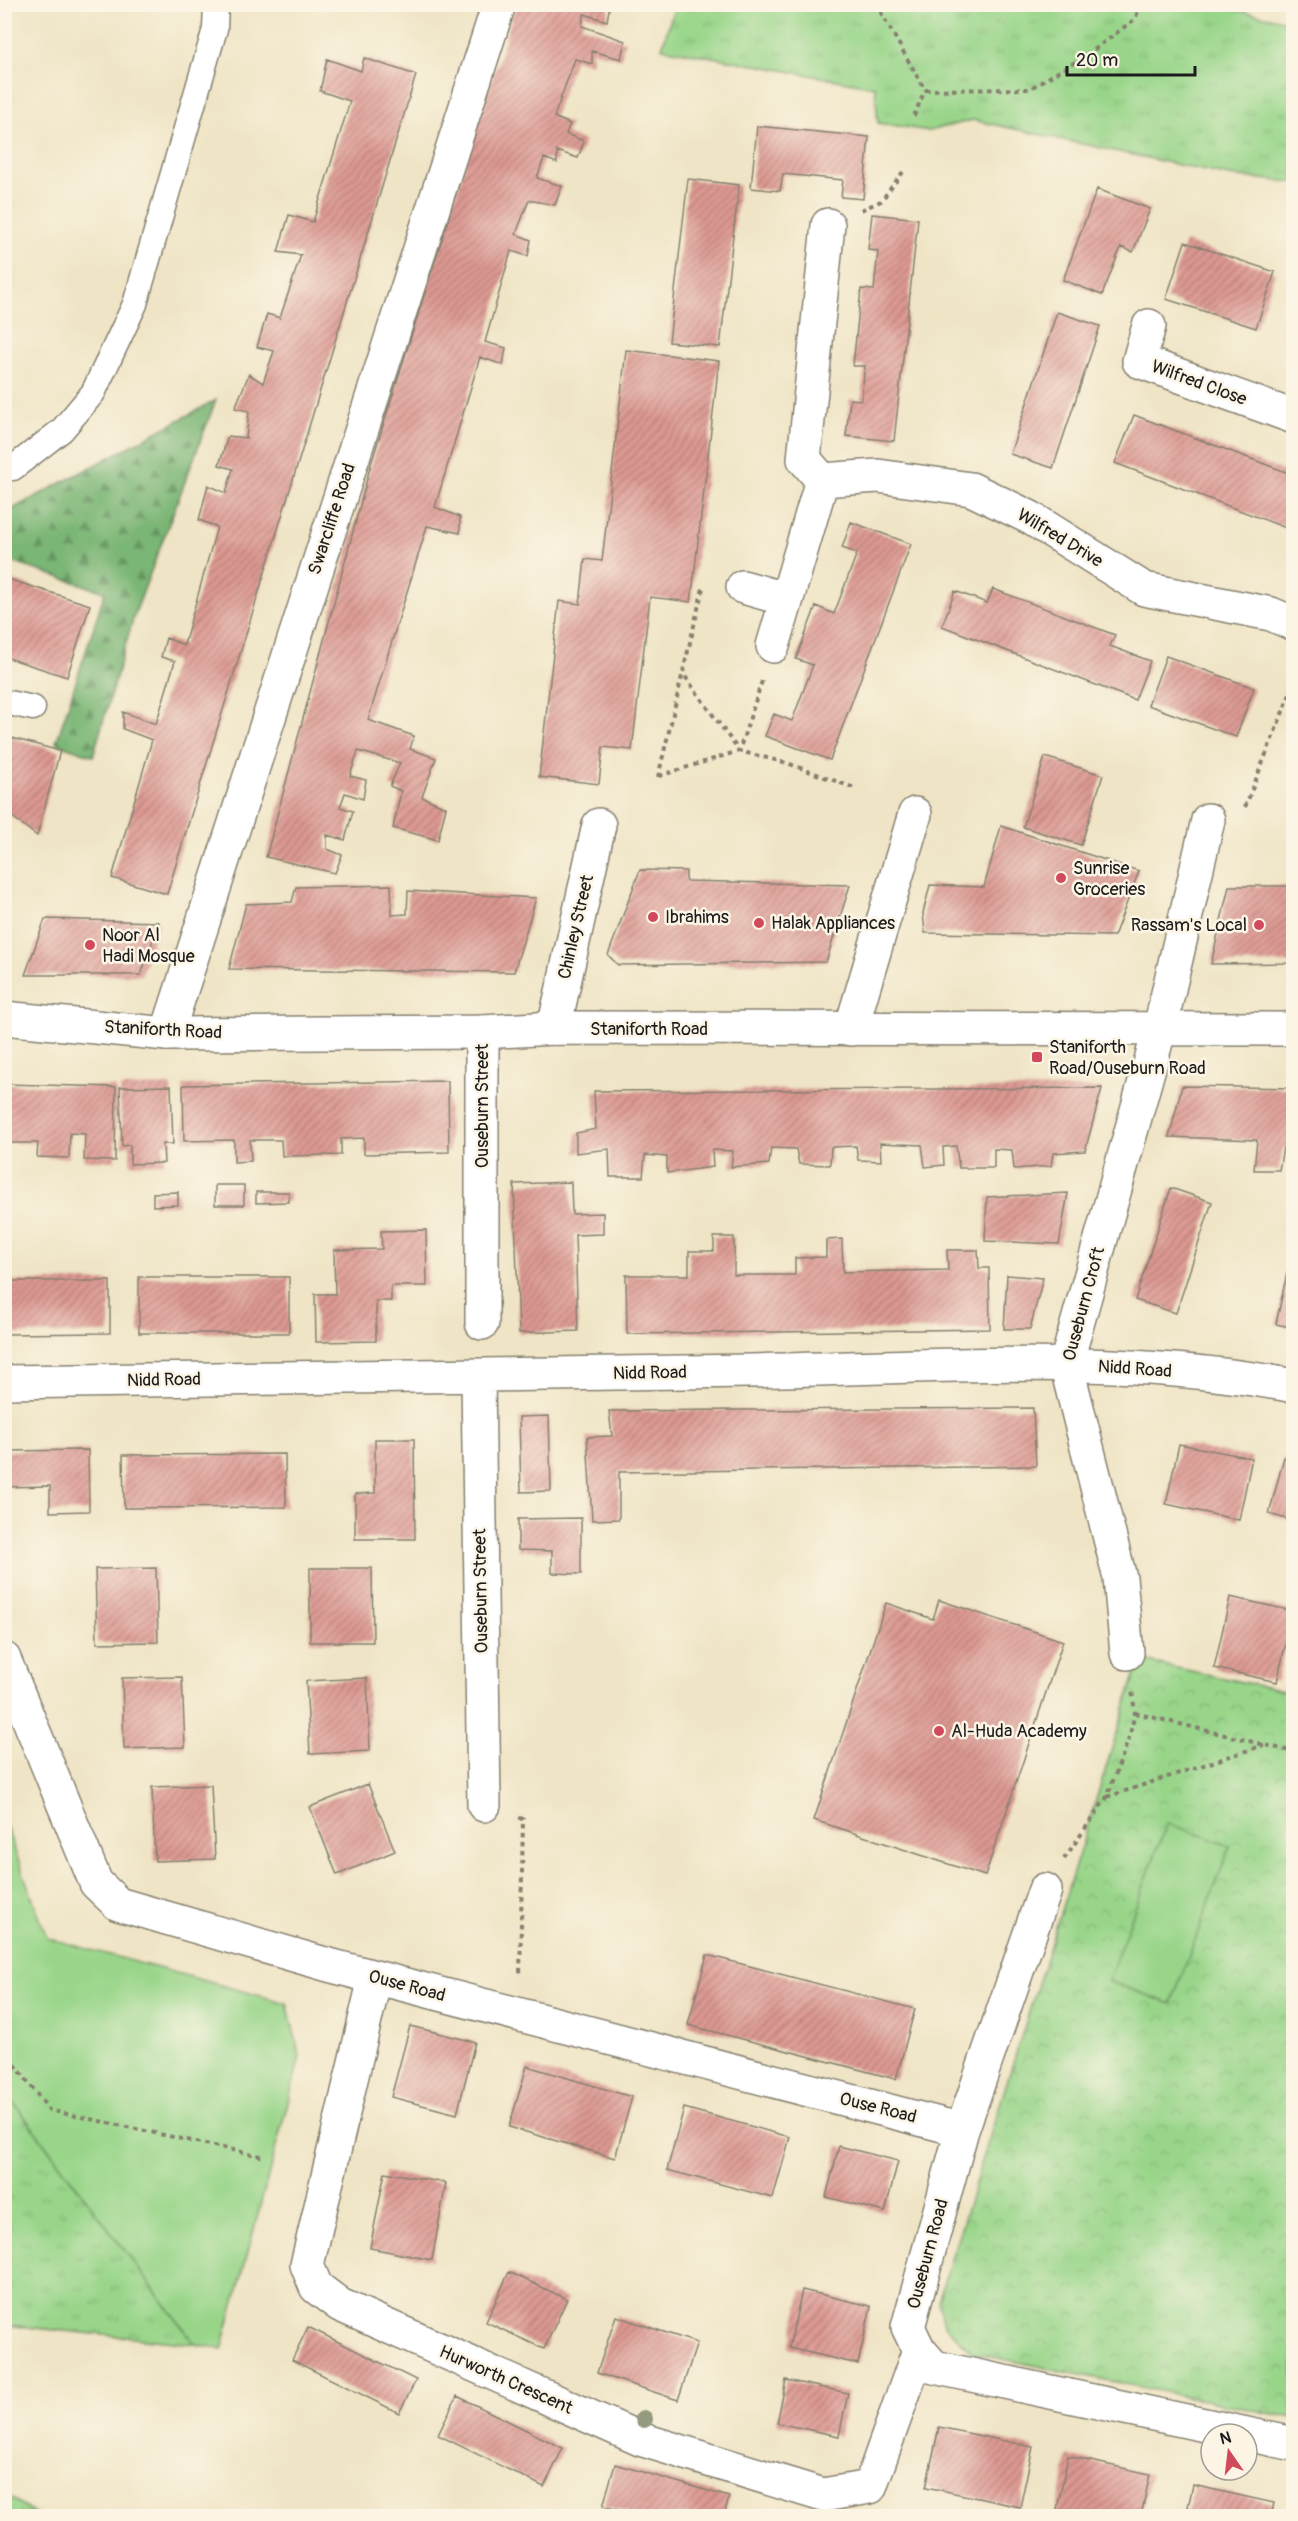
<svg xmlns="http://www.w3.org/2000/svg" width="1298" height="2521" font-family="Pangolin,sans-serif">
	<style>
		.grass { fill: url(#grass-tufts); stroke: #5a7852; stroke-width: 1.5 }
		.forest { fill: url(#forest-firs); stroke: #4b6948; stroke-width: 1.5 }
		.park { fill: url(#park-crowns); stroke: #5a7852; stroke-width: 1.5 }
		.garden { fill: #98d589; stroke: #5a7852; stroke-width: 1.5 }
		.building { fill: url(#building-hatch) }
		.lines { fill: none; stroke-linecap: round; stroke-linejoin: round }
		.service-casing { stroke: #868070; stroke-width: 27 }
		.minor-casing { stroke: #868070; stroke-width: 36 }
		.secondary-casing { stroke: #868070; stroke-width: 36 }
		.path { stroke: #868070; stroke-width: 4; stroke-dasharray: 4.5 4.5; stroke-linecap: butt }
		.service { stroke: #fff; stroke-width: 24 }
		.minor { stroke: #fff; stroke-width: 33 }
		.secondary { stroke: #fff; stroke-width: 33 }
		.tree { fill: #939a7d }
		.poi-dot { fill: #d1495b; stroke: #fcf5e5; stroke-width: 2 }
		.labels { text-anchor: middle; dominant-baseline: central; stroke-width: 5; stroke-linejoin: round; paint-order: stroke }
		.street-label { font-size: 18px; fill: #1c1c1c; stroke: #fcf5e5 }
		.poi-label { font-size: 18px; fill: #1c1c1c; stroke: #fcf5e5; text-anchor: start }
	</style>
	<defs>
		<pattern id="grass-tufts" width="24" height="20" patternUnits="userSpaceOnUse" patternTransform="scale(1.5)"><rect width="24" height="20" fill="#98d589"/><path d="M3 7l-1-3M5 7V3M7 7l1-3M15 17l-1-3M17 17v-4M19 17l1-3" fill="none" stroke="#82b676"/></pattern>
		<pattern id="forest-firs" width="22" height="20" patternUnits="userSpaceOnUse" patternTransform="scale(1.5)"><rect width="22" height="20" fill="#7ab675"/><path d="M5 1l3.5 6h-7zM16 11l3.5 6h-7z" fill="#63935f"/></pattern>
		<pattern id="park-crowns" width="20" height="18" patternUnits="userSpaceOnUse" patternTransform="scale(1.5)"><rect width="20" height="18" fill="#98d589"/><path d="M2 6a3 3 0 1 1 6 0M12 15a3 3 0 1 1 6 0" fill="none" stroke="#82b676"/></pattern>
		<pattern id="building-hatch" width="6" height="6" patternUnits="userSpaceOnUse" patternTransform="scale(1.5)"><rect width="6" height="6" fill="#dd9993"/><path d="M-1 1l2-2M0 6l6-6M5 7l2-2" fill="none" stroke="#b27c77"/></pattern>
	</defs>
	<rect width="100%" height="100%" fill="#fcf5e5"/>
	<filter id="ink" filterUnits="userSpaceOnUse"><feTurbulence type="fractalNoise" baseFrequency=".0167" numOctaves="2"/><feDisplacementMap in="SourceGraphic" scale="12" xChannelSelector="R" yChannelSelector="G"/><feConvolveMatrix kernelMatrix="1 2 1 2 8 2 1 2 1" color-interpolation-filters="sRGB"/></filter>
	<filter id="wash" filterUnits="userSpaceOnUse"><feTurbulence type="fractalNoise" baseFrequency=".008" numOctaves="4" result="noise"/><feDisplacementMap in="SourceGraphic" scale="24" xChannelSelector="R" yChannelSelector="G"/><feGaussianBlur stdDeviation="1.35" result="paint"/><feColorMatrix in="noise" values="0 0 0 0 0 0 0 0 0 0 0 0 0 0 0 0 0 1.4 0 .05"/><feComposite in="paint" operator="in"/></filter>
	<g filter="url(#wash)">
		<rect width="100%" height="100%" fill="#efe4c5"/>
		<path class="grass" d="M 675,5 L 1208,4 L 1293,22 L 1293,182 L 1229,176 L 973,120 L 929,131 L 878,123 L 875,87 L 662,48 Z
			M 5,2091 L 195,2344 L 5,2325 Z
			M 4,2494 L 5,2494 L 39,2516 L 5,2516 Z"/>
		<path class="forest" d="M 216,400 L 134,616 L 93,756 L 56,743 L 105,592 L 5,560 L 5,513 Z"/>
		<path class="park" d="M 1140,1660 L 1293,1693 L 1293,2418 L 973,2353 L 944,2324 L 938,2301 Z"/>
		<path class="garden" d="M 4,1821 L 47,1938 L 287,2003 L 300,2057 L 222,2349 L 195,2344 L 5,2091 Z
			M 1167,1823 L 1230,1846 L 1171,2004 L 1108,1981 Z"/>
		<g id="blocks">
			<path class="building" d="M 516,4 L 610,4 L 607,21 L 584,14 L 582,26 L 625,41 L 621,59 L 592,51 L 592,64 L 575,59 L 554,117 L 570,124 L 566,134 L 584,141 L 578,158 L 557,151 L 557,163 L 544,158 L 537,178 L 562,186 L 555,205 L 529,200 L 516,234 L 531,240 L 528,256 L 511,251 L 485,342 L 506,348 L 503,365 L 480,357 L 435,507 L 460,517 L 460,533 L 427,526 L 368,720 L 414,736 L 410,749 L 436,758 L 422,797 L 446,807 L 438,840 L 393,828 L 401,791 L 390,786 L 400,763 L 358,751 L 350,776 L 366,780 L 363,799 L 345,793 L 340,807 L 353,811 L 345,840 L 327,835 L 327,849 L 342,855 L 335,873 L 266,857 L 371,464 Z
				M 364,58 L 416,75 L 167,894 L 112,878 L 152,740 L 123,729 L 123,712 L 156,724 L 175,661 L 161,657 L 166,638 L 184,645 L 217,527 L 199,520 L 208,485 L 226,493 L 233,469 L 219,465 L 228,436 L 246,438 L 249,411 L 235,408 L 249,374 L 263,383 L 274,351 L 257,347 L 267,314 L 280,318 L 301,255 L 278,252 L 289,215 L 313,222 L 350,101 L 320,91 L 327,59 L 361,71 Z
				M 757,126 L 869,137 L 863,199 L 841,197 L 843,180 L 783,174 L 780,191 L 751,188 Z
				M 688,179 L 739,185 L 720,347 L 669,342 Z
				M 1097,189 L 1150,209 L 1133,252 L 1121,247 L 1102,295 L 1063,280 Z
				M 872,214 L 918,219 L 894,441 L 846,436 L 850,399 L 861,400 L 865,366 L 853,366 L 861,289 L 874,290 L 878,251 L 868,250 Z
				M 1185,242 L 1275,272 L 1256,328 L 1166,299 Z
				M 1057,312 L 1100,326 L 1053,468 L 1010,454 Z
				M 626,350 L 719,361 L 691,602 L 650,597 L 632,750 L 603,747 L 599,784 L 539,777 L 559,601 L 580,604 L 585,559 L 602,561 Z
				M 1134,415 L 1294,475 L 1294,531 L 1115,463 Z
				M 851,522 L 911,544 L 830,760 L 765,736 L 774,714 L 792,721 L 813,665 L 796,659 L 816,606 L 834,614 L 857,553 L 842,548 Z
				M 5,578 L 90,605 L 67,677 L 5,657 Z
				M 993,589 L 1115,635 L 1110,646 L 1150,661 L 1135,700 L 942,626 L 955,591 L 987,603 Z
				M 1166,656 L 1254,688 L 1236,737 L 1148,705 Z
				M 5,736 L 60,751 L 37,836 L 5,811 Z
				M 1045,757 L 1103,775 L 1081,845 L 1023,827 Z
				M 1001,826 L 1139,871 L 1114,936 L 925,933 L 923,913 L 930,885 L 984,887 Z
				M 640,870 L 686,871 L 686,881 L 850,885 L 826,962 L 618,965 L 608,955 Z
				M 391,885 L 392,915 L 407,914 L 408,891 L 536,898 L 514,972 L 229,969 L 246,904 L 292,902 L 296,887 Z
				M 1229,886 L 1294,886 L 1294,963 L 1211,964 Z
				M 45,919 L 159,922 L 141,975 L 25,975 Z
				M 448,1081 L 449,1152 L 364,1154 L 364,1138 L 341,1139 L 341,1155 L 282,1156 L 281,1140 L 250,1140 L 251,1161 L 234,1162 L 234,1140 L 184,1141 L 183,1085 Z
				M 4,1084 L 116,1087 L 115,1161 L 84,1160 L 85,1134 L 70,1133 L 69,1158 L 37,1157 L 38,1143 L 4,1143 Z
				M 171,1086 L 173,1144 L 163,1144 L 164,1163 L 130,1164 L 130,1145 L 122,1146 L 120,1087 Z
				M 1182,1086 L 1294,1088 L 1294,1148 L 1283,1148 L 1279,1170 L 1254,1170 L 1257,1140 L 1169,1137 Z
				M 1102,1088 L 1085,1151 L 1053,1153 L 1051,1166 L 1014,1169 L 1012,1150 L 994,1149 L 994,1168 L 959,1168 L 956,1146 L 943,1147 L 944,1165 L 925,1167 L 922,1145 L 880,1143 L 881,1161 L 858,1160 L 856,1146 L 831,1147 L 830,1165 L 799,1164 L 796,1149 L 771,1148 L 769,1164 L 731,1167 L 733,1151 L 712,1150 L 713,1167 L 667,1173 L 667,1157 L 645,1155 L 643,1177 L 610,1177 L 609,1149 L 576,1153 L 576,1133 L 596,1129 L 594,1091 Z
				M 571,1182 L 572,1214 L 603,1213 L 603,1234 L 575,1235 L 578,1331 L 519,1333 L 514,1184 Z
				M 215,1185 L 244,1185 L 244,1205 L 215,1205 Z
				M 1171,1188 L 1212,1202 L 1176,1313 L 1135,1300 Z
				M 178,1192 L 178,1205 L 153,1206 L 153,1193 Z
				M 256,1192 L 289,1192 L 289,1202 L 256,1203 Z
				M 1068,1193 L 1059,1244 L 985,1241 L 987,1197 Z
				M 426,1230 L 427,1286 L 391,1286 L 391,1301 L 376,1301 L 376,1341 L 316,1342 L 315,1294 L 335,1294 L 334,1250 L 382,1249 L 381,1231 Z
				M 714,1237 L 734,1237 L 734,1275 L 795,1275 L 795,1258 L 826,1257 L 826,1240 L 842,1239 L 843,1272 L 948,1270 L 947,1250 L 978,1250 L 979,1268 L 989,1268 L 990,1329 L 627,1334 L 626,1275 L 689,1275 L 689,1251 L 714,1251 Z
				M 1289,1264 L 1294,1265 L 1294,1328 L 1276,1324 Z
				M 1007,1275 L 1043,1278 L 1030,1329 L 1004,1329 Z
				M 139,1277 L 289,1277 L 289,1333 L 139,1333 Z
				M 4,1281 L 110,1281 L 110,1333 L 4,1334 Z
				M 1033,1408 L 1036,1466 L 619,1472 L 619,1519 L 592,1520 L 587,1437 L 612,1436 L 609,1411 Z
				M 549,1416 L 551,1491 L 521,1492 L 519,1417 Z
				M 375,1439 L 414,1439 L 415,1539 L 355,1539 L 355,1494 L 375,1493 Z
				M 1179,1444 L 1252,1458 L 1239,1520 L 1166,1504 Z
				M 88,1450 L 89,1511 L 50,1512 L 50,1486 L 4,1487 L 4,1451 Z
				M 285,1454 L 286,1507 L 124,1508 L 123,1455 Z
				M 1284,1457 L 1294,1460 L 1294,1521 L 1269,1514 Z
				M 581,1518 L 581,1574 L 552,1573 L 552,1551 L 518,1550 L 518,1519 Z
				M 156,1568 L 158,1642 L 97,1643 L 95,1569 Z
				M 310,1568 L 372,1568 L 373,1642 L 310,1642 Z
				M 1230,1597 L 1293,1611 L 1277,1682 L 1214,1668 Z
				M 939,1600 L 1063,1641 L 985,1876 L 814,1820 L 886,1603 L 933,1619 Z
				M 182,1677 L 185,1747 L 124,1749 L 122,1678 Z
				M 367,1678 L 370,1751 L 310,1754 L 306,1681 Z
				M 368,1784 L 395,1851 L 337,1875 L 310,1807 Z
				M 211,1785 L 215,1859 L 155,1861 L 152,1787 Z
				M 707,1955 L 915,2009 L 896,2079 L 688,2025 Z
				M 410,2026 L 475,2042 L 457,2114 L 391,2097 Z
				M 527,2066 L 632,2097 L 615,2158 L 509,2127 Z
				M 684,2108 L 790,2137 L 773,2198 L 667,2170 Z
				M 839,2146 L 898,2161 L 885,2212 L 826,2197 Z
				M 385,2172 L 446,2183 L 432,2260 L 370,2248 Z
				M 509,2272 L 567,2299 L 544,2349 L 486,2322 Z
				M 802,2290 L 871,2306 L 858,2364 L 789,2348 Z
				M 616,2316 L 697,2343 L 678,2400 L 597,2373 Z
				M 308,2327 L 416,2380 L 399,2413 L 292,2360 Z
				M 786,2380 L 848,2393 L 839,2436 L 777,2423 Z
				M 457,2396 L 563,2448 L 544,2487 L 438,2435 Z
				M 939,2427 L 1033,2447 L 1020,2507 L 926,2487 Z
				M 1068,2456 L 1150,2474 L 1141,2516 L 1069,2516 L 1056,2514 Z
				M 615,2464 L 729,2497 L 724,2516 L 639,2516 L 603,2506 Z
				M 1193,2485 L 1274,2503 L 1271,2516 L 1186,2516 Z"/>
		</g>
	</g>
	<g filter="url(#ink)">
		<use href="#blocks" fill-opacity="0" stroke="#868070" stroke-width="1.5"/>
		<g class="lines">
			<defs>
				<path id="service" d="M 13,468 L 62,430 L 93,393 L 135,304 L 215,29 L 216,4
					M 4,702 L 33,708"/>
				<path id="minor" d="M 1149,326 L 1139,361 L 1294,417
					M 822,480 L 878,476 L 971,489 L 1031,518 L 1144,589 L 1271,614 L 1294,624
					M 743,587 L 785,599
					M 773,646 L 822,480 L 804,459 L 828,225
					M 554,1028 L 599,825
					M 851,1029 L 915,814
					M 482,1032 L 482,1323
					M 167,1034 L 499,4
					M 478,1377 L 484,1805
					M 4,1382 C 253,1379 502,1376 750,1371 C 930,1367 1116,1352 1294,1386
					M 1127,1653 L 1120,1578 L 1066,1364 L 1160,1028 L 1208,820
					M 4,1659 L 96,1883 L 118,1904 L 325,1964 L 962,2130
					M 1045,1890 L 962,2130 L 908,2327 L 919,2350 L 934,2367 L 1294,2444
					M 375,1978 L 307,2265 L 316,2287 L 340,2305 L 640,2439 L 823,2495 L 870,2487 L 919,2350"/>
				<path id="secondary" d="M 4,1018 L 167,1034 L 482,1032 L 554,1028 L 1294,1029"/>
			</defs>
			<use href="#service" class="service-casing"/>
			<use href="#minor" class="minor-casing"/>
			<use href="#secondary" class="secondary-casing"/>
			<path class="path" d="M 876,4 L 925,90 L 1029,89 L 1087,55 L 1135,19 L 1141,4
				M 914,116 L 925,90
				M 861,210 L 881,201 L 903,172
				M 762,681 L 739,751 L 787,763 L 857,789
				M 659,776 L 739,751 L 684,675
				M 658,777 L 703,588
				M 1245,807 L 1294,684
				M 1135,1713 L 1294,1752
				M 1107,1797 L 1264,1745
				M 519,1818 L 523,1819 L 520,1976
				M 1064,1859 L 1107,1797 L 1129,1738 L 1135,1713 L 1132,1690
				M 4,2050 L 49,2110 L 265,2157"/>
			<use href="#service" class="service"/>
			<use href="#minor" class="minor"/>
			<use href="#secondary" class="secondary"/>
		</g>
		<circle class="tree" cx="644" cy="2419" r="9"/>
	</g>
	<g class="poi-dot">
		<circle cx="1061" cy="878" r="6"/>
		<circle cx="653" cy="917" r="6"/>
		<circle cx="759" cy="923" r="6"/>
		<circle cx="1259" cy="925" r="6"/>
		<circle cx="90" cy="945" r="6"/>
		<rect x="1031" y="1051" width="12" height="12" rx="3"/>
		<circle cx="939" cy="1731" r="6"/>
	</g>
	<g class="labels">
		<g class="street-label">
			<text transform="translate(1199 383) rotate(20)">Wilfred Close</text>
			<text transform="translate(332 519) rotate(-72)">Swarcliffe Road</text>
			<text transform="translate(1060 538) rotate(31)">Wilfred Drive</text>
			<text transform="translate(576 927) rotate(-77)">Chinley Street</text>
			<text x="649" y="1029">Staniforth Road</text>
			<text transform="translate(163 1030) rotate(3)">Staniforth Road</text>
			<text transform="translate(482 1106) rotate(-90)">Ouseburn Street</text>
			<text transform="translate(1084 1304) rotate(-75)">Ouseburn Croft</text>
			<text transform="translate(1135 1369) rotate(4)">Nidd Road</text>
			<text transform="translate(650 1373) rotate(-1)">Nidd Road</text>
			<text transform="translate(164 1380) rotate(-1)">Nidd Road</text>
			<text transform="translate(481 1591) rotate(-91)">Ouseburn Street</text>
			<text transform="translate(407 1986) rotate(15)">Ouse Road</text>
			<text transform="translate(878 2108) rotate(14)">Ouse Road</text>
			<text transform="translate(928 2254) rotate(-75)">Ouseburn Road</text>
			<text transform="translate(506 2380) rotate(24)">Hurworth Crescent</text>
		</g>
		<g class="poi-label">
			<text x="1073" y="868">Sunrise<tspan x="1073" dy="21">Groceries</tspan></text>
			<text x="665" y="917">Ibrahims</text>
			<text x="771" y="923">Halak Appliances</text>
			<text x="1247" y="925" text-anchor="end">Rassam's Local</text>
			<text x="102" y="935">Noor Al<tspan x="102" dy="21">Hadi Mosque</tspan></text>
			<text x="1049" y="1047">Staniforth<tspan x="1049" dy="21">Road/Ouseburn Road</tspan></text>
			<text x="951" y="1731">Al-Huda Academy</text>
		</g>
	</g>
	<rect width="1298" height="2521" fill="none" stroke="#fcf5e5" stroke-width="24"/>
	<g transform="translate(1229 2452) rotate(346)"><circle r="28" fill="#fcf5e5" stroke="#a29e95" stroke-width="1.5"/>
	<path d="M0-4.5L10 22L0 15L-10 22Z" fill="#d1495b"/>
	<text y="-9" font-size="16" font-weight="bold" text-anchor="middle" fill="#1c1c1c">N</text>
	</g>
	<path d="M1067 66v9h128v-9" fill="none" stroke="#1c1c1c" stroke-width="3"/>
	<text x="1076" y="66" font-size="18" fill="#1c1c1c" stroke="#fcf5e5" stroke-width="4.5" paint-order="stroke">20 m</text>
</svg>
